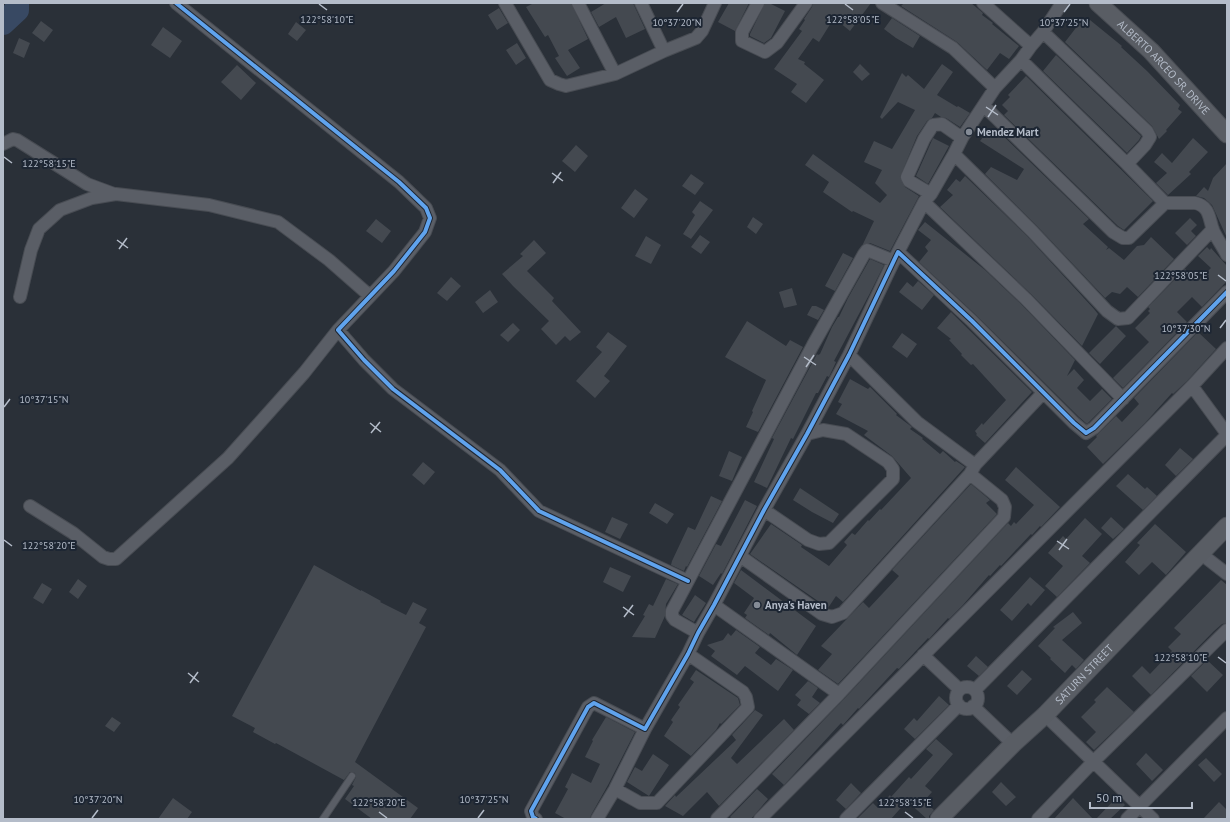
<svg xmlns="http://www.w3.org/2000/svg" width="1230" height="822" font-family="'PT Sans',sans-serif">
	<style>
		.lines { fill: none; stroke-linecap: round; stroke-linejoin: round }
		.river { stroke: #384963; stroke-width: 24 }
		.building { fill: #444950 }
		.lane-casing { stroke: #484c53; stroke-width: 8 }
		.street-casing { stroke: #484c53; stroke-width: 14 }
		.secondary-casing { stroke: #484c53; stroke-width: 19 }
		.lane { stroke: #5a5e66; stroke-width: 6 }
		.street { stroke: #5a5e66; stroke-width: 12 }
		.secondary { stroke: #595d64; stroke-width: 17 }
		.cycleway-casing { stroke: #1d2633; stroke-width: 6 }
		.cycleway { stroke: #60a3ed; stroke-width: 4 }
		.ticks { fill: none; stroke: #b4bcc9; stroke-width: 1.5 }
		.poi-dot { fill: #848b96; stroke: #1d2633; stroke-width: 1.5 }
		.labels { text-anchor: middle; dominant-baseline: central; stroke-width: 4; stroke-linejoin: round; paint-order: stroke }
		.street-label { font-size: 11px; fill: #b4bcc9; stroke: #1d2633 }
		.poi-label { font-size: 11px; font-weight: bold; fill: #b4bcc9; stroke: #1d2633; text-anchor: start }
		.ticks-label { font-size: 10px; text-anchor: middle; fill: #b4bcc9; stroke: #1d2633; stroke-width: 4; stroke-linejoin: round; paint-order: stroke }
	</style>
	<rect width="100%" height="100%" fill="#2a3038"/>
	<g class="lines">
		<path class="river" d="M 3,23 L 17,10 L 17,3"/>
	</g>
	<path class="building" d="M 534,3 L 571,3 L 588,39 L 568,50 L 580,68 L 567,76 L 555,58 L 559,56 L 548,35 L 545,37 L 526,7 Z
		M 606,3 L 633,3 L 645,29 L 626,38 L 616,17 L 599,27 L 591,12 Z
		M 729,3 L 749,3 L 735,31 L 718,22 Z
		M 765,3 L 769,3 L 785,11 L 771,38 L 764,43 L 750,36 L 750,34 Z
		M 813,3 L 871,3 L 850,31 L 834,18 L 819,42 L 813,38 L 798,59 L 805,62 L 804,64 L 824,80 L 806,103 L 791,92 L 797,84 L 774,69 L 802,31 L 799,29 L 805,20 L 804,19 L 812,7 Z
		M 904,3 L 971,3 L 983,13 L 982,15 L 993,23 L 992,24 L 1019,46 L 1009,59 L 1000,53 L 987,70 L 957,42 L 901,6 Z
		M 499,8 L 508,23 L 497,30 L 488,15 Z
		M 892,18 L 920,36 L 913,48 L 896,38 L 884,29 Z
		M 1082,20 L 1087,24 L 1090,20 L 1122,46 L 1121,47 L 1147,71 L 1180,105 L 1178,109 L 1182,112 L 1166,130 L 1167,131 L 1159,139 L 1152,126 L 1065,42 Z
		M 41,21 L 53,30 L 44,42 L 32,33 Z
		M 296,22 L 306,30 L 297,41 L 288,34 Z
		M 163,27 L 182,41 L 170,58 L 151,45 Z
		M 19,38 L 30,43 L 24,58 L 13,53 Z
		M 517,43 L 526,58 L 516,65 L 506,50 Z
		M 1056,55 L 1141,136 L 1139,140 L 1127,153 L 1043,71 Z
		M 860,64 L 870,74 L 862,81 L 853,72 Z
		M 942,64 L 953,72 L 937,95 L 957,107 L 958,106 L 970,113 L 960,127 L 946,118 L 941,117 L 935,113 L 932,118 L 927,121 L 917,136 L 900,177 L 905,187 L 919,196 L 890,251 L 870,243 L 863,244 L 874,221 L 853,211 L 852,212 L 823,192 L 829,182 L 805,165 L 813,154 L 880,203 L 887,195 L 875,183 L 882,170 L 864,162 L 874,141 L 892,149 L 915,110 L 898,102 L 882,119 L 880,117 L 902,73 L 906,77 L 908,75 L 924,89 Z
		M 237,65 L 256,83 L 241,100 L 221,82 Z
		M 1026,76 L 1153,201 L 1124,230 L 1118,226 L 1004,115 L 1008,111 L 1002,105 L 1010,97 L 1008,95 Z
		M 996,129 L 1089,219 L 1083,224 L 1108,247 L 1106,250 L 1109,248 L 1124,260 L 1137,246 L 1144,245 L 1151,237 L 1174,259 L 1138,297 L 1127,287 L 1120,294 L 1112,292 L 1105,298 L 1037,226 L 985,174 L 991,167 L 1017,180 L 1024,169 L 980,141 L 987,132 Z
		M 933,138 L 949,146 L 928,184 L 916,176 Z
		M 1193,138 L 1208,152 L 1189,172 L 1191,174 L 1168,195 L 1156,183 L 1167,173 L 1154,162 L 1162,153 L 1172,163 Z
		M 576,145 L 588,156 L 575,172 L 562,161 Z
		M 1227,163 L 1227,238 L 1212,205 L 1204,198 L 1196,196 L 1204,187 L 1208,191 L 1213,178 Z
		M 691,174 L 704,183 L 695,195 L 682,186 Z
		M 965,176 L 1027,236 L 1094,309 L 1098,314 L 1082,346 L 1031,294 L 940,207 L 953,195 L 947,190 L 956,179 L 960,182 Z
		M 635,189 L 648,199 L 634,218 L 621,208 Z
		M 700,201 L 713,210 L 691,239 L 683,234 L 695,215 L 692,212 Z
		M 753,217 L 763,224 L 756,234 L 747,227 Z
		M 1190,218 L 1197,225 L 1191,231 L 1196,236 L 1187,245 L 1175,233 Z
		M 376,219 L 391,231 L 382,243 L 366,231 Z
		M 925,222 L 985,270 L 1021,304 L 1075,360 L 1067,376 L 1074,369 L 1084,380 L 1077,388 L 1090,401 L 1102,389 L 1112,399 L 1087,424 L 1079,417 L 977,316 L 919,262 L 928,251 L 925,247 L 931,240 L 918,230 Z
		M 700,235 L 710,242 L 701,254 L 691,247 Z
		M 646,236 L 661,245 L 651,264 L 635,256 Z
		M 534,240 L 546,253 L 527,271 L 554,298 L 552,301 L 581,332 L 570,341 L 565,336 L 556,345 L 541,329 L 549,321 L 513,286 L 502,274 L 523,256 L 520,254 Z
		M 1207,247 L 1210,250 L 1211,248 L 1227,266 L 1227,281 L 1202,307 L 1192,297 L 1177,312 L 1187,322 L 1123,388 L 1113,378 L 1149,342 L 1135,328 L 1150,313 L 1148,311 L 1150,309 L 1148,307 L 1185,269 L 1198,281 L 1211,268 L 1198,256 Z
		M 843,253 L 853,258 L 835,291 L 825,286 Z
		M 870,259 L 884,265 L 869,295 L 834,361 L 836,362 L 829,377 L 827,376 L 818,393 L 816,393 L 793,439 L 791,438 L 767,488 L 754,482 L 774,439 L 772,438 L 817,354 L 818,355 L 820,354 L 832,327 L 838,317 L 839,317 L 848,298 Z
		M 451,277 L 461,286 L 447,301 L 437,293 Z
		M 918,281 L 934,295 L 922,310 L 899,292 L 907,282 L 913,287 Z
		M 792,288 L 797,305 L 784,308 L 779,292 Z
		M 490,290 L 498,302 L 483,313 L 475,302 Z
		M 812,306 L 816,306 L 824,310 L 818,320 L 807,315 Z
		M 951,312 L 1032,392 L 985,443 L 976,435 L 977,434 L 975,431 L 982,423 L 983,425 L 1006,400 L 973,364 L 971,365 L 961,355 L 962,354 L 949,340 L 951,339 L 937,328 Z
		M 747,321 L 786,346 L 790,340 L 803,347 L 758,432 L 746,427 L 753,412 L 752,411 L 766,380 L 725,357 Z
		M 513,323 L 520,330 L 508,342 L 500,335 Z
		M 1116,326 L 1126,336 L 1100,364 L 1089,353 Z
		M 608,332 L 627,346 L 604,376 L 610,381 L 595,398 L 576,381 L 602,352 L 596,347 Z
		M 1198,332 L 1216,349 L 1187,381 L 1173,394 L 1172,393 L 1145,423 L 1103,464 L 1087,447 L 1097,437 L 1096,436 L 1116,416 L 1122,422 L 1139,404 L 1134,398 Z
		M 902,333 L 917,344 L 907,358 L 892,347 Z
		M 850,379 L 868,389 L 870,387 L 897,414 L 896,415 L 912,427 L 910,429 L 923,438 L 922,439 L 940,454 L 943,451 L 955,462 L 956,461 L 965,467 L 843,602 L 836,596 L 828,608 L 750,554 L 771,524 L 802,545 L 801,547 L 829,566 L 847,545 L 844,542 L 852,533 L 855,535 L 868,520 L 869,521 L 880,509 L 881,510 L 911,478 L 892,456 L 864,435 L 868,431 L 836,414 L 842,404 L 838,402 Z
		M 1180,448 L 1193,459 L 1176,476 L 1165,465 Z
		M 729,451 L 742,457 L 732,481 L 719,476 Z
		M 423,462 L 435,472 L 424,485 L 412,475 Z
		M 1016,467 L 1060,507 L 1041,527 L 1040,526 L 1032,535 L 1031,534 L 1001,566 L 1000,565 L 990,576 L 989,575 L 963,605 L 949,619 L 948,618 L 929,639 L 928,638 L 899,669 L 897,668 L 859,709 L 858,708 L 843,725 L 841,723 L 784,785 L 772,774 L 844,699 L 1008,523 L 1011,526 L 1014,522 L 1016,524 L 1034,505 L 1005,480 Z
		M 1128,474 L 1145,489 L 1147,487 L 1157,496 L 1143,510 L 1116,486 Z
		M 971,484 L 990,500 L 986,503 L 997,514 L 838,684 L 818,670 L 832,654 L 821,646 L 863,602 L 869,608 L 899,576 L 892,570 Z
		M 800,488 L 839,514 L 833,523 L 812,512 L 793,500 Z
		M 711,496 L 722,501 L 687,567 L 686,566 L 684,571 L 671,565 L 672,561 L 688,527 L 695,530 Z
		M 745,500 L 757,506 L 722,574 L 721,573 L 713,585 L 699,576 L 716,544 L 721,546 Z
		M 655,503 L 674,514 L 667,524 L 649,513 Z
		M 612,517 L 628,524 L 620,539 L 605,532 Z
		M 1111,517 L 1124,529 L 1113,539 L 1101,528 Z
		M 1085,518 L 1102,534 L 1082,556 L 1090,563 L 1057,597 L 1045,586 L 1063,566 L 1048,553 L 1063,536 L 1066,539 Z
		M 1155,524 L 1186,552 L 1166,575 L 1152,562 L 1139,575 L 1125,562 L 1140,545 L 1137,543 Z
		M 314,565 L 361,591 L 361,590 L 381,601 L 380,602 L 406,615 L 413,602 L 427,609 L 419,623 L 426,627 L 355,762 L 418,808 L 410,819 L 372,819 L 345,799 L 354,786 L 352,785 L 356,777 L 355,773 L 350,772 L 344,780 L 276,743 L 275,744 L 253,732 L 255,728 L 232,716 Z
		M 610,567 L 631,576 L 623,592 L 603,582 Z
		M 741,570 L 816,626 L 797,655 L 770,633 L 769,635 L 745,618 L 747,615 L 744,613 L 754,598 L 734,583 Z
		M 1030,577 L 1045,590 L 1031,606 L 1028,603 L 1012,621 L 1000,610 Z
		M 78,579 L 87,586 L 78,599 L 69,592 Z
		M 666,579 L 678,584 L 666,604 L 665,616 L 655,638 L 632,637 L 645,616 L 643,615 L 649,604 L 653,606 Z
		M 1221,580 L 1227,585 L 1227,623 L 1222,624 L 1214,631 L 1151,695 L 1132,676 L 1142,666 L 1150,674 L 1172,651 L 1168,647 L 1181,634 L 1174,628 Z
		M 42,583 L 52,589 L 43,604 L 33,598 Z
		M 695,595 L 706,603 L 694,622 L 682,615 Z
		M 1073,612 L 1082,623 L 1062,640 L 1084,660 L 1076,669 L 1072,665 L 1065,673 L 1050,659 L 1051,658 L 1038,646 L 1055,628 L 1053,627 Z
		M 736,630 L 760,647 L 755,653 L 771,665 L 776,659 L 793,670 L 778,691 L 745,666 L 737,675 L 711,656 L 715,651 L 707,645 L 723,640 L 728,633 L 731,636 Z
		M 976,656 L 988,667 L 979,676 L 967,666 Z
		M 1207,660 L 1223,675 L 1207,692 L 1191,676 Z
		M 696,670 L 738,698 L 740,705 L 721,724 L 720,723 L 716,730 L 691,756 L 664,736 L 673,722 L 671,720 L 680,707 L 678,705 L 694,682 L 690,679 Z
		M 1022,670 L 1032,679 L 1017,695 L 1007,686 Z
		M 808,681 L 818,688 L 812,697 L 820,703 L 809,714 L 797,705 L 801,700 L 795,695 Z
		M 1107,687 L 1134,712 L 1094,750 L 1086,742 L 1096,732 L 1081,717 L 1096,702 L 1094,700 Z
		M 939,696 L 949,705 L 915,739 L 904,729 L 914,718 L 917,721 Z
		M 755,710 L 763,715 L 731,758 L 737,764 L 784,719 L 794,730 L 719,806 L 707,792 L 683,816 L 665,806 L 675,795 L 676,797 L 736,740 L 732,735 Z
		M 112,717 L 121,723 L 114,732 L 105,726 Z
		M 606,717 L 635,732 L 608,785 L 591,815 L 590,819 L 566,819 L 555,813 L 568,789 L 565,787 L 572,773 L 591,783 L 600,764 L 585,757 L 593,741 L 592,740 Z
		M 936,739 L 953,754 L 925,786 L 932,792 L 924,801 L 934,810 L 929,816 L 929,819 L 927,819 L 907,801 L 891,819 L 857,819 L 873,803 L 878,808 L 890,795 L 891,797 L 909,777 L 911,779 L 933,755 L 926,749 Z
		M 1146,753 L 1163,770 L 1152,781 L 1136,764 Z
		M 653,754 L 669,765 L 649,796 L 627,782 L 635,767 L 642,771 Z
		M 1206,758 L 1222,774 L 1214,782 L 1198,765 Z
		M 1001,782 L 1016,797 L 1006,806 L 992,792 Z
		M 851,783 L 861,793 L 846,809 L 836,800 Z
		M 757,789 L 768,799 L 751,819 L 732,819 L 730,817 Z
		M 1117,797 L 1125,805 L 1110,819 L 1096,819 Z
		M 173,798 L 192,812 L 187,819 L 158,819 Z
		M 1073,798 L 1093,819 L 1054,819 Z
		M 1219,802 L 1227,810 L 1227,819 L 1203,819 Z"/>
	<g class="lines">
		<defs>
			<path id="lane" d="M 323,819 L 352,776"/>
			<path id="street" d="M 176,3 L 399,182 L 426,208 L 430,218 L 425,232 L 394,271 L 338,330 L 364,360 L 393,389 L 500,470 L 539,511 L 688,581
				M 505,3 L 550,80 L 559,84 L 566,86 L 615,74 L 664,51 L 696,38 L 702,31 L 715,3
				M 578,3 L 615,74
				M 641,3 L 664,51
				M 758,3 L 742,32 L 742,41 L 765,52 L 777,43 L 806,3
				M 882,3 L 953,48 L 995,88
				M 983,3 L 1031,46
				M 1043,32 L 1147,131 L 1150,137 L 1145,145 L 1127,164 L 1165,203 L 1195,203 C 1210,206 1209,219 1213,230 C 1217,239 1223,247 1227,255
				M 1021,60 L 1127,164
				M 984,106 L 1113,232 L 1123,238 L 1129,238 L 1165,203
				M 3,144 L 13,139 L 17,140 L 87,184 L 114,194
				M 954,154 L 1032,231 L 1107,311 L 1118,319 L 1128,318 L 1213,229
				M 931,194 L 909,181 L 907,177 L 924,139 L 933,125 L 942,124 L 962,138
				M 924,202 L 1026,299 L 1123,399
				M 898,252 L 924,202 L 931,194 L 954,154 L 962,138 L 995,88 L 1021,60 L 1031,46 L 1043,32 L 1062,3
				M 20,297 L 31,250 L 39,229 L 60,210 L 92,198 L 116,194 L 209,205 L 278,222 L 329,260 L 370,296
				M 1192,386 L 1227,434
				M 975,465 L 1043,393
				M 30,506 L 73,533 L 103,557 L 109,559 L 116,559 L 228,458 L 304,373 L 338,330
				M 764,510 L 808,540 L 819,544 L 829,543 L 893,479 L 893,469 L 888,462 L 846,434 L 823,430 L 807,434
				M 1200,553 L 1227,574
				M 740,556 L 822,614 L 832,617 L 843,613 L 970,474
				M 714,605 L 839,694
				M 698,633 L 675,620 L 672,616 L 672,611 L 688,581 L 813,345 L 864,254 L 867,250 L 894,261
				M 923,655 L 959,689
				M956 698a11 11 0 1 1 22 0a11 11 0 1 1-22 0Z
				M 975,690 L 1227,435
				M 973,706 L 1013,744
				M 1045,715 L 1153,819
				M 615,789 L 640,803 L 657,803 L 748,707 L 746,697 L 743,692 L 688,654
				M 536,819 L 533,817 L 531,811 L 588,707 L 594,703 L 645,729 L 688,654 L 698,633 L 714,605 L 764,510 L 807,434 L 849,355 L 898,252 L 972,321 L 1074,423 L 1086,433 L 1094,428 L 1227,292
				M 597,819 L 615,789 L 645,729
				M 717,819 L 839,694 L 1004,517 L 1005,507 L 1002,500 L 970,474 L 975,465 L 917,422 L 849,355
				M 760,819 L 1192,386 L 1227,348
				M 846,819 L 959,705
				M 1038,819 L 1093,762 L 1227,630
				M 1127,819 L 1227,718"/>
			<g id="secondary">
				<path id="s1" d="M 1098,3 L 1151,51 L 1227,134"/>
				<path id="s2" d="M 939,819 L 1013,744 L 1045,715 L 1227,526"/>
			</g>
		</defs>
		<use href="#lane" class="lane-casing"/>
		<use href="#street" class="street-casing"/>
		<use href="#secondary" class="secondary-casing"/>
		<use href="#lane" class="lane"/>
		<use href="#street" class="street"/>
		<use href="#secondary" class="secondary"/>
		<defs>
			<path id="cycleway" d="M 176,3 L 399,182 L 426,208 L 430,218 L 425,232 L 394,271 L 338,330 L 364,360 L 393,389 L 500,470 L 539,511 L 688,581
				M 536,819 L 533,817 L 531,811 L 588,707 L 594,703 L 645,729 L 688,654 L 698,633 L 714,605 L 764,510 L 807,434 L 849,355 L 898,252 L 972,321 L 1074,423 L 1086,433 L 1094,428 L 1227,292"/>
		</defs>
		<use href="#cycleway" class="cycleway-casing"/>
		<use href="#cycleway" class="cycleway"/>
	</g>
	<path class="ticks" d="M 319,4 L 327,10M 845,4 L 853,10M 677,12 L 683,4M 1064,12 L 1070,4M 986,107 L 998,115M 988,117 L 996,105M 4,157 L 12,163M 552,173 L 563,181M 553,183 L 561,172M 117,240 L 128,248M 119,249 L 127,238M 1218,275 L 1226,281M 1220,328 L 1226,320M 804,357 L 816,365M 806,367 L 814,355M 4,407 L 10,399M 370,423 L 381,432M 371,433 L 380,422M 4,540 L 12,546M 1057,541 L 1069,549M 1059,550 L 1067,539M 623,607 L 634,615M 624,617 L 633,605M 1218,657 L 1226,663M 188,673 L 199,682M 190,683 L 198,672M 379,812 L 387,818M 905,812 L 913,818M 92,818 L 98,810M 478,818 L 484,810"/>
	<g class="poi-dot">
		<circle cx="969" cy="132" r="4"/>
		<circle cx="757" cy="605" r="4"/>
	</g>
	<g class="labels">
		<g class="street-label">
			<text stroke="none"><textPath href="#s1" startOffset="92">ALBERTO ARCEO SR. DRIVE</textPath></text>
			<text stroke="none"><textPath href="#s2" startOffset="205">SATURN STREET</textPath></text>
		</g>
		<g class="poi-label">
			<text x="977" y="132">Mendez Mart</text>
			<text x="765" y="605">Anya's Haven</text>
		</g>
	</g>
	<g class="ticks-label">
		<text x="327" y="23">122°58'10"E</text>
		<text x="853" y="23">122°58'05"E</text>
		<text x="677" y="26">10°37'20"N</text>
		<text x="1064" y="26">10°37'25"N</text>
		<text x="49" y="167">122°58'15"E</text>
		<text x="1181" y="279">122°58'05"E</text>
		<text x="1186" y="332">10°37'30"N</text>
		<text x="44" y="403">10°37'15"N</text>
		<text x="49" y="549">122°58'20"E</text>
		<text x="1181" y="661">122°58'10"E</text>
		<text x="98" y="803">10°37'20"N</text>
		<text x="484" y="803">10°37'25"N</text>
		<text x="379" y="806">122°58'20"E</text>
		<text x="905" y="806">122°58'15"E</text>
	</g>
	<rect width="1230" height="822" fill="none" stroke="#b4bcc9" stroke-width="8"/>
	<path d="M1090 802v6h102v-6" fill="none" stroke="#b4bcc9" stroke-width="2"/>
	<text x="1096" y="802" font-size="12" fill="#b4bcc9" stroke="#1d2633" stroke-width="3" paint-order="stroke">50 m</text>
</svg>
